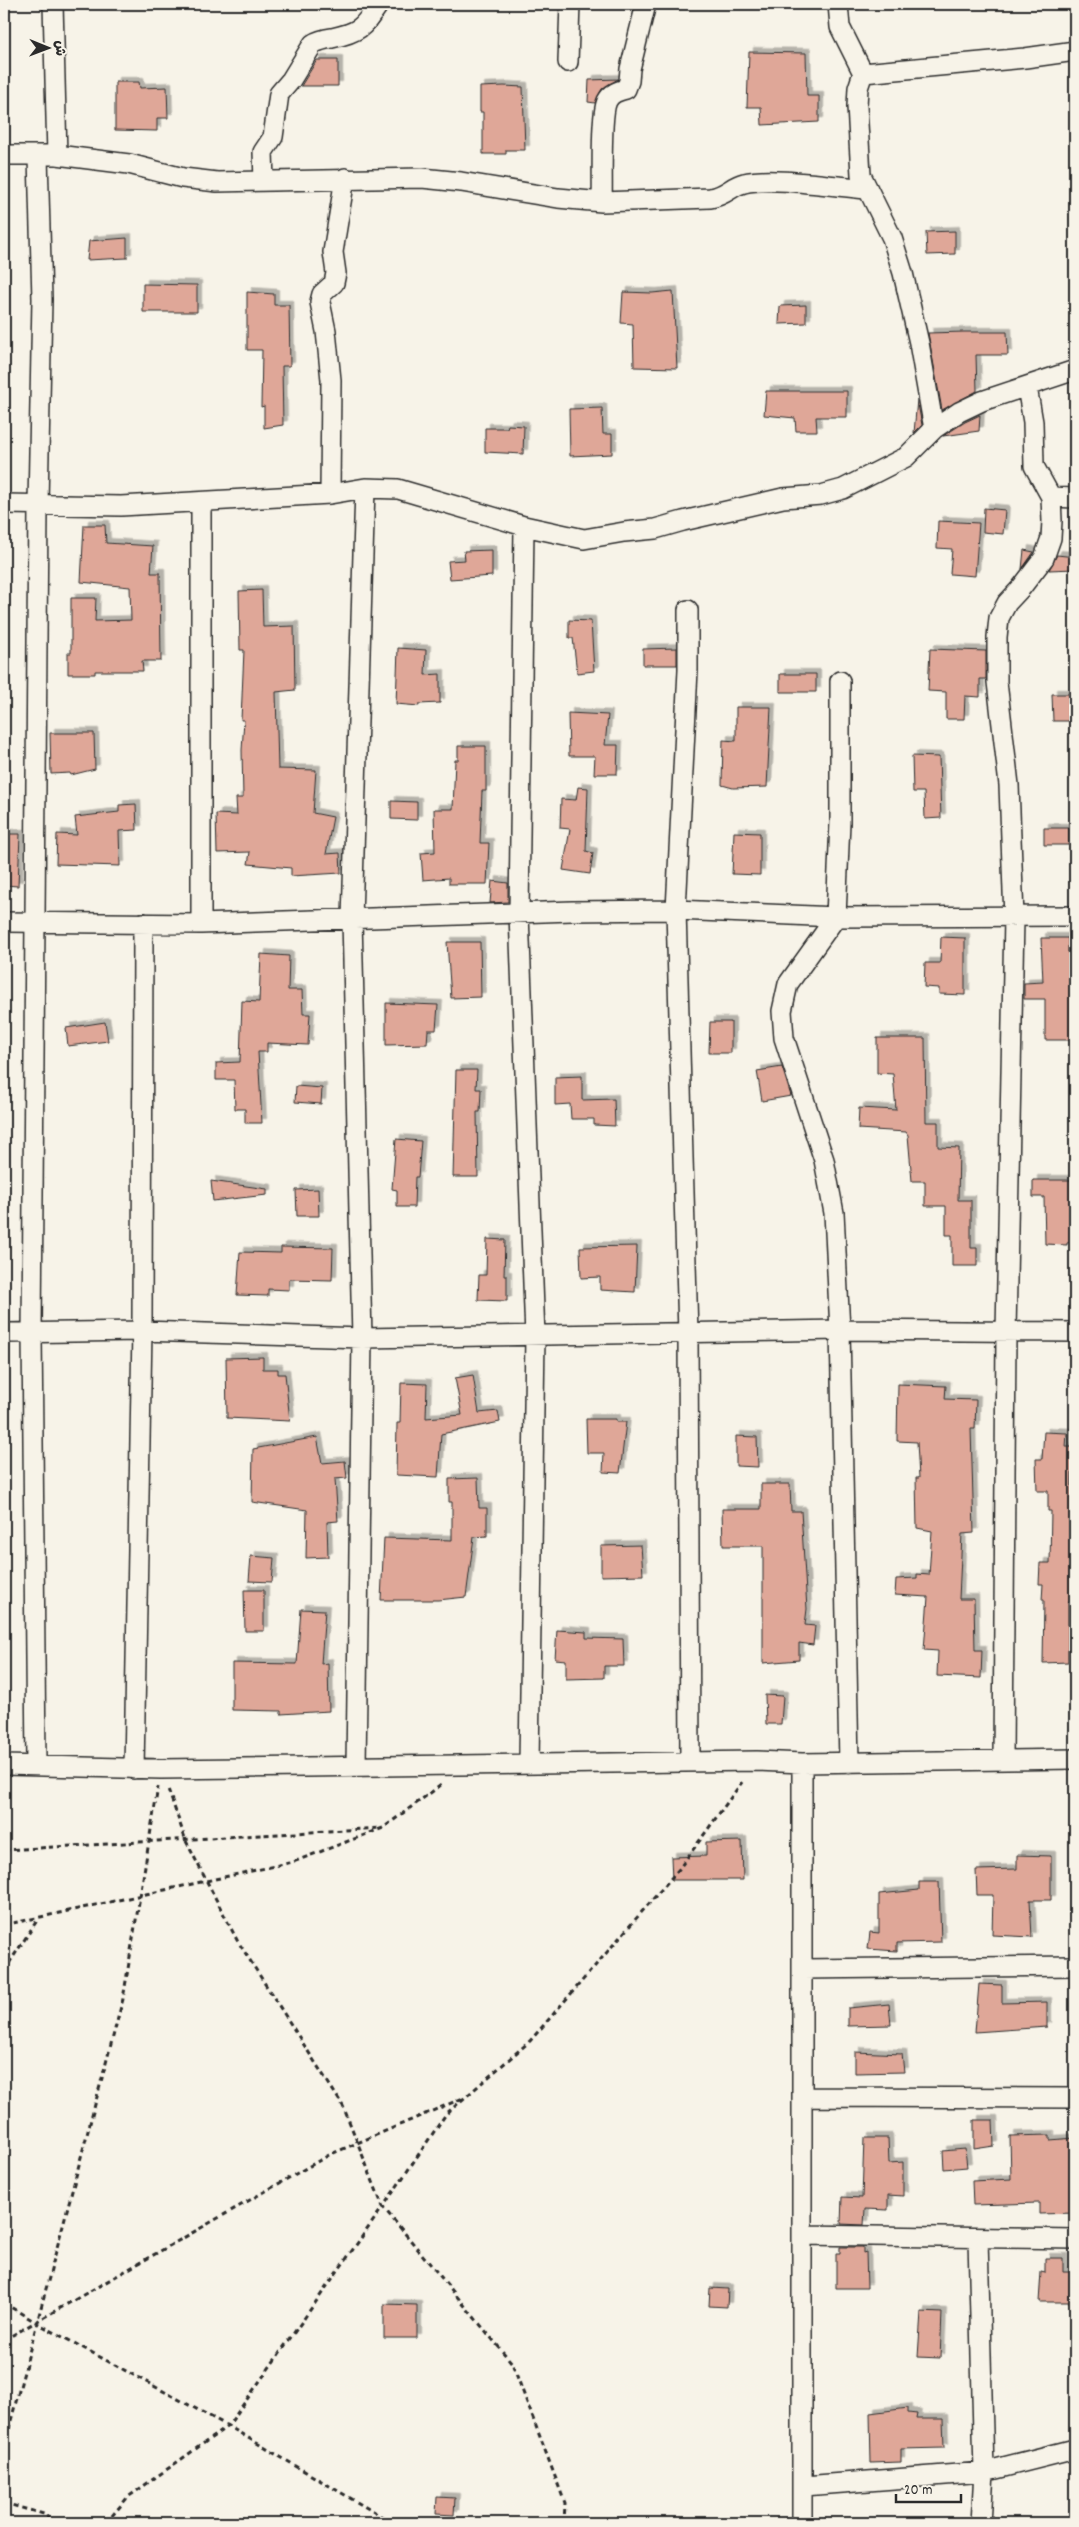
<svg xmlns="http://www.w3.org/2000/svg" width="1079" height="2527" font-family="Dekko,'Playpen Sans Arabic',sans-serif">
	<style>
		.building { fill: #dfa798; stroke: #2b2b2b; filter: url(#shadow) }
		.lines { fill: none; stroke-linecap: round; stroke-linejoin: round }
		.street-casing { stroke: #2b2b2b; stroke-width: 22 }
		.path { stroke: #2b2b2b; stroke-width: 3; stroke-dasharray: 5 4; stroke-linecap: butt }
		.street { stroke: #f7f3e8; stroke-width: 19 }
	</style>
	<defs>
		<filter id="shadow"><feDropShadow dx="4.5" dy="-4.5" stdDeviation="0" flood-color="#0004"/></filter>
	</defs>
	<rect width="100%" height="100%" fill="#f7f3e8"/>
	<filter id="ink" filterUnits="userSpaceOnUse"><feTurbulence type="fractalNoise" baseFrequency=".02" numOctaves="2"/><feDisplacementMap in="SourceGraphic" scale="10" xChannelSelector="R" yChannelSelector="G"/><feConvolveMatrix kernelMatrix="1 2 1 2 8 2 1 2 1" color-interpolation-filters="sRGB"/></filter>
	<g filter="url(#ink)">
		<path class="building" d="M 749,52 L 806,53 L 807,96 L 819,96 L 819,122 L 762,125 L 761,107 L 747,107 Z
			M 317,60 L 338,60 L 338,86 L 301,86 Z
			M 618,79 L 602,89 L 595,103 L 588,102 L 589,80 Z
			M 115,82 L 139,82 L 140,88 L 167,87 L 168,118 L 157,118 L 157,131 L 115,130 Z
			M 504,86 L 523,87 L 525,150 L 506,150 L 506,154 L 483,154 L 483,112 L 480,112 L 480,87 Z
			M 955,231 L 955,254 L 927,255 L 926,232 Z
			M 127,238 L 127,258 L 87,260 L 89,241 Z
			M 143,284 L 197,285 L 197,312 L 143,312 Z
			M 673,291 L 677,368 L 634,367 L 633,324 L 621,323 L 623,292 L 652,293 Z
			M 247,292 L 274,294 L 274,305 L 289,305 L 290,366 L 282,366 L 283,425 L 264,428 L 264,406 L 261,407 L 262,350 L 247,350 Z
			M 806,305 L 806,323 L 779,324 L 780,306 Z
			M 964,332 L 1007,332 L 1008,355 L 976,355 L 977,391 L 942,410 L 928,333 Z
			M 766,391 L 847,391 L 847,417 L 816,417 L 817,431 L 796,431 L 795,418 L 764,415 Z
			M 917,399 L 922,425 L 914,433 Z
			M 602,408 L 603,434 L 612,434 L 612,454 L 570,456 L 569,409 Z
			M 980,415 L 979,431 L 943,436 L 965,422 Z
			M 508,425 L 524,426 L 523,454 L 485,452 L 485,428 L 507,428 Z
			M 984,508 L 1005,510 L 1003,534 L 983,532 Z
			M 938,521 L 979,523 L 975,576 L 950,574 L 952,549 L 937,548 Z
			M 84,525 L 105,525 L 106,543 L 153,546 L 151,573 L 160,573 L 161,661 L 142,661 L 143,671 L 95,671 L 95,674 L 68,674 L 68,653 L 71,653 L 71,598 L 96,598 L 95,621 L 131,620 L 130,587 L 81,582 Z
			M 492,550 L 492,576 L 450,579 L 448,561 L 465,560 L 464,551 Z
			M 1024,550 L 1034,552 L 1022,569 Z
			M 1057,555 L 1075,557 L 1075,569 L 1049,570 Z
			M 262,590 L 263,627 L 294,626 L 295,690 L 276,692 L 278,769 L 316,770 L 313,813 L 333,817 L 326,854 L 340,853 L 341,873 L 291,876 L 291,868 L 248,864 L 250,852 L 217,853 L 216,814 L 237,815 L 236,798 L 243,798 L 242,750 L 244,720 L 241,720 L 244,650 L 240,650 L 239,591 Z
			M 569,620 L 591,621 L 594,671 L 577,673 L 573,638 L 569,638 Z
			M 398,648 L 426,650 L 425,675 L 440,674 L 440,703 L 419,704 L 419,706 L 396,704 Z
			M 677,648 L 677,665 L 643,665 L 643,649 Z
			M 930,649 L 986,651 L 986,679 L 980,679 L 980,697 L 965,696 L 964,719 L 946,719 L 946,692 L 928,691 Z
			M 780,674 L 816,674 L 816,692 L 780,692 Z
			M 1052,694 L 1070,694 L 1071,721 L 1053,721 Z
			M 736,707 L 771,707 L 767,787 L 733,788 L 722,785 L 723,740 L 736,741 Z
			M 568,713 L 608,715 L 605,745 L 618,745 L 617,774 L 594,774 L 595,756 L 569,756 Z
			M 50,733 L 94,733 L 95,769 L 71,775 L 70,773 L 51,774 Z
			M 458,746 L 486,746 L 486,791 L 482,791 L 480,843 L 489,843 L 487,884 L 449,884 L 449,878 L 423,880 L 421,853 L 435,852 L 434,809 L 453,809 L 455,760 L 458,760 Z
			M 912,756 L 939,757 L 941,818 L 925,819 L 924,792 L 913,792 Z
			M 578,787 L 588,788 L 586,851 L 593,853 L 590,874 L 563,870 L 570,829 L 560,828 L 561,799 L 576,800 Z
			M 391,801 L 417,802 L 417,820 L 391,819 Z
			M 136,804 L 137,830 L 119,831 L 120,866 L 56,864 L 57,834 L 77,835 L 75,817 L 119,812 L 119,805 Z
			M 1044,828 L 1069,828 L 1069,845 L 1044,845 Z
			M 734,832 L 760,833 L 760,875 L 732,874 Z
			M 4,834 L 20,834 L 18,886 L 4,885 Z
			M 492,881 L 508,883 L 508,902 L 490,903 Z
			M 941,937 L 965,938 L 965,995 L 939,994 L 939,988 L 924,987 L 925,963 L 940,963 Z
			M 1041,938 L 1068,938 L 1068,952 L 1075,952 L 1072,1040 L 1045,1040 L 1045,999 L 1024,999 L 1024,983 L 1043,982 Z
			M 447,942 L 480,942 L 481,997 L 451,998 Z
			M 261,954 L 289,956 L 288,990 L 302,990 L 303,1014 L 310,1014 L 308,1045 L 267,1043 L 267,1052 L 258,1052 L 262,1123 L 245,1123 L 245,1109 L 235,1109 L 234,1080 L 216,1080 L 216,1063 L 240,1062 L 242,1001 L 259,1002 Z
			M 386,1003 L 438,1005 L 436,1030 L 428,1030 L 427,1044 L 386,1045 Z
			M 105,1022 L 108,1041 L 68,1046 L 66,1028 Z
			M 710,1022 L 731,1022 L 731,1053 L 709,1053 Z
			M 877,1038 L 925,1038 L 926,1122 L 938,1122 L 938,1147 L 959,1148 L 958,1200 L 971,1200 L 971,1248 L 977,1248 L 977,1266 L 952,1266 L 952,1235 L 946,1235 L 946,1206 L 925,1206 L 925,1181 L 912,1181 L 908,1135 L 906,1132 L 858,1129 L 859,1108 L 896,1110 L 893,1074 L 877,1073 Z
			M 782,1067 L 791,1096 L 762,1101 L 757,1071 Z
			M 456,1070 L 477,1070 L 476,1089 L 481,1089 L 480,1112 L 477,1112 L 478,1177 L 453,1177 Z
			M 582,1076 L 582,1100 L 614,1099 L 615,1126 L 594,1125 L 594,1119 L 571,1119 L 570,1104 L 555,1105 L 555,1077 Z
			M 296,1086 L 322,1088 L 321,1104 L 295,1102 Z
			M 396,1139 L 421,1141 L 418,1177 L 415,1177 L 414,1207 L 397,1207 L 397,1190 L 392,1189 Z
			M 1033,1180 L 1075,1180 L 1075,1242 L 1067,1243 L 1067,1245 L 1045,1244 L 1044,1197 L 1033,1197 Z
			M 211,1181 L 267,1189 L 267,1195 L 213,1201 Z
			M 318,1189 L 319,1216 L 297,1216 L 296,1190 Z
			M 487,1239 L 505,1240 L 504,1276 L 507,1276 L 507,1301 L 478,1300 L 479,1275 L 486,1275 Z
			M 637,1246 L 635,1292 L 600,1290 L 600,1277 L 581,1278 L 580,1247 Z
			M 281,1247 L 333,1248 L 332,1280 L 289,1279 L 289,1290 L 268,1289 L 268,1296 L 237,1295 L 240,1252 L 281,1253 Z
			M 263,1357 L 263,1369 L 278,1369 L 278,1374 L 285,1374 L 290,1421 L 227,1418 L 226,1358 Z
			M 473,1375 L 479,1413 L 498,1411 L 500,1422 L 441,1434 L 438,1477 L 396,1475 L 397,1423 L 400,1423 L 401,1383 L 427,1384 L 426,1418 L 462,1415 L 455,1378 Z
			M 898,1384 L 946,1386 L 945,1399 L 976,1400 L 975,1429 L 971,1429 L 974,1533 L 962,1534 L 959,1599 L 974,1599 L 975,1650 L 982,1650 L 981,1678 L 937,1676 L 938,1651 L 924,1650 L 928,1597 L 895,1595 L 896,1579 L 917,1578 L 917,1574 L 929,1575 L 932,1531 L 917,1528 L 916,1478 L 919,1478 L 917,1442 L 897,1441 Z
			M 586,1419 L 616,1419 L 616,1422 L 626,1422 L 620,1473 L 603,1472 L 604,1453 L 587,1453 Z
			M 1044,1432 L 1067,1433 L 1066,1447 L 1075,1447 L 1075,1471 L 1072,1471 L 1071,1537 L 1075,1537 L 1075,1602 L 1068,1602 L 1068,1662 L 1043,1663 L 1044,1600 L 1042,1600 L 1043,1584 L 1039,1584 L 1040,1563 L 1050,1563 L 1051,1511 L 1048,1511 L 1048,1491 L 1037,1491 L 1036,1459 L 1042,1459 Z
			M 736,1436 L 757,1437 L 758,1467 L 736,1466 Z
			M 317,1437 L 322,1463 L 345,1461 L 347,1478 L 335,1479 L 338,1521 L 327,1522 L 328,1557 L 306,1558 L 307,1510 L 252,1502 L 253,1449 Z
			M 478,1478 L 479,1508 L 487,1508 L 487,1536 L 474,1537 L 466,1597 L 438,1600 L 381,1600 L 384,1538 L 452,1540 L 452,1502 L 449,1502 L 449,1479 Z
			M 761,1484 L 790,1484 L 791,1511 L 801,1511 L 807,1609 L 805,1625 L 815,1626 L 813,1645 L 799,1643 L 799,1660 L 763,1663 L 763,1546 L 723,1546 L 722,1509 L 761,1509 Z
			M 641,1545 L 643,1575 L 601,1576 L 601,1546 Z
			M 251,1556 L 274,1558 L 272,1582 L 249,1581 Z
			M 244,1590 L 264,1590 L 264,1631 L 245,1631 Z
			M 301,1609 L 325,1610 L 321,1664 L 328,1663 L 329,1711 L 281,1714 L 281,1711 L 232,1710 L 232,1663 L 297,1664 Z
			M 557,1630 L 586,1632 L 586,1638 L 623,1639 L 624,1666 L 604,1666 L 604,1678 L 566,1679 L 566,1660 L 555,1659 Z
			M 765,1695 L 783,1696 L 781,1724 L 766,1724 Z
			M 742,1841 L 743,1880 L 672,1880 L 671,1857 L 706,1856 L 706,1842 Z
			M 1017,1855 L 1051,1856 L 1051,1900 L 1030,1900 L 1032,1937 L 992,1935 L 993,1895 L 977,1895 L 976,1870 L 1017,1869 Z
			M 919,1882 L 939,1882 L 941,1942 L 897,1943 L 897,1951 L 868,1949 L 870,1932 L 879,1933 L 879,1894 L 919,1890 Z
			M 979,1984 L 1002,1985 L 1002,2003 L 1047,2002 L 1047,2027 L 975,2032 Z
			M 889,2004 L 891,2025 L 848,2026 L 848,2008 Z
			M 855,2052 L 902,2054 L 904,2072 L 855,2073 Z
			M 974,2120 L 993,2120 L 994,2146 L 974,2149 Z
			M 1050,2135 L 1050,2140 L 1075,2138 L 1075,2213 L 1039,2214 L 1039,2203 L 973,2205 L 972,2181 L 1011,2179 L 1010,2136 Z
			M 864,2138 L 888,2138 L 889,2163 L 903,2162 L 903,2196 L 888,2195 L 888,2210 L 865,2209 L 864,2225 L 841,2224 L 842,2197 L 862,2198 Z
			M 965,2149 L 967,2167 L 944,2169 L 943,2151 Z
			M 840,2247 L 863,2247 L 863,2253 L 866,2252 L 867,2288 L 836,2288 L 836,2253 L 840,2253 Z
			M 1045,2258 L 1063,2258 L 1063,2272 L 1075,2272 L 1075,2302 L 1039,2302 L 1041,2272 L 1045,2273 Z
			M 710,2288 L 728,2289 L 727,2307 L 709,2306 Z
			M 384,2304 L 417,2305 L 417,2338 L 384,2338 Z
			M 921,2312 L 942,2313 L 940,2358 L 918,2357 Z
			M 908,2408 L 908,2413 L 917,2414 L 916,2419 L 943,2419 L 944,2448 L 901,2449 L 901,2462 L 871,2463 L 870,2413 Z
			M 437,2497 L 455,2498 L 454,2515 L 436,2514 Z"/>
		<g class="lines">
			<defs>
				<path id="street" d="M 53,4 L 57,155
					M 838,4 L 840,27 L 863,73
					M 568,62 L 570,4
					M 4,155 L 57,155 L 129,164 L 183,178 L 217,182 L 422,178 L 461,182 L 558,198 L 602,202 L 710,198 C 726,196 731,186 744,183 C 770,176 838,187 868,189
					M 264,181 L 263,152 L 273,137 L 279,94 L 291,80 L 313,44 C 319,40 325,39 332,38 C 361,32 363,27 379,4
					M 602,202 C 603,182 600,116 607,101 C 611,93 618,91 626,89 L 629,81 L 630,69 L 646,4
					M 934,429 L 919,343 L 903,273 L 892,238 L 861,175 L 857,106 L 858,88 L 863,73 L 1025,58 L 1075,51
					M 330,494 L 331,380 L 326,331 L 320,302 L 322,294 L 334,283 L 336,273 L 333,252 L 345,178
					M 1051,497 L 1075,498
					M 201,502 L 201,924
					M 4,504 L 121,506 L 330,494 L 365,488 L 398,489 L 524,526 L 584,539 L 624,532 L 655,529 L 683,521 L 783,498 L 821,495 L 843,489 L 906,457 L 934,429 L 959,412 L 982,401 L 1075,370
					M 524,526 L 519,914 L 535,1336 L 529,1764
					M 688,610 L 688,670 L 676,910 L 688,1334 L 690,1762
					M 840,681 L 840,822 L 836,917 L 788,984 L 782,1011 L 784,1038 L 824,1160 L 834,1213 L 840,1330 L 849,1763
					M 4,922 L 201,924 L 572,911 L 676,910 L 836,917 L 1075,916
					M 4,1333 L 142,1331 L 362,1338 L 840,1330 L 1075,1332
					M 1003,1760 L 1006,1332 L 1014,918 L 1009,785 L 997,682 L 997,637 L 999,618 L 1007,603 L 1021,588 L 1044,558 L 1051,538 L 1052,521 L 1051,497 L 1034,466 L 1033,422 L 1027,387
					M 802,1763 L 1075,1759
					M 4,1765 L 161,1769 L 757,1761 L 802,1763 L 802,2523
					M 36,1765 L 32,1333 L 38,504 L 42,299 L 38,157
					M 356,1765 L 362,1338 L 352,919 L 365,488
					M 134,1769 L 142,1331 L 143,923
					M 803,1969 L 1075,1966
					M 802,2097 L 1075,2098
					M 803,2235 L 1075,2239
					M 978,2239 L 984,2472 L 981,2523
					M 804,2486 L 984,2472 L 1075,2449"/>
			</defs>
			<use href="#street" class="street-casing"/>
			<path class="path" d="M 4,1850 L 380,1828
				M 4,1925 L 293,1862 L 383,1828 L 441,1785
				M 4,1971 L 38,1919
				M 4,2303 L 37,2323 L 228,2426 L 389,2521 L 396,2523
				M 4,2340 L 329,2155 L 463,2098
				M 4,2447 L 123,1999 L 158,1787
				M 4,2503 L 47,2515 L 49,2523
				M 106,2523 L 128,2497 L 228,2426 L 383,2207 L 343,2106 L 237,1940 L 186,1841 L 168,1789
				M 564,2523 L 565,2503 L 512,2363 L 383,2207 L 446,2114 L 530,2041 L 679,1869 L 742,1782"/>
			<use href="#street" class="street"/>
		</g>
	</g>
	<rect width="1079" height="2527" fill="none" stroke="#f7f3e8" stroke-width="20"/>
	<rect x="10" y="10" width="1059" height="2507" fill="none" stroke="#2b2b2b" stroke-width="2" filter="url(#ink)"/>
	<g transform="translate(48 48) rotate(91)" stroke="#f7f3e8" stroke-width="4" paint-order="stroke">
	<path d="M0-4L9 19L0 12L-9 19Z" fill="#2b2b2b"/>
	<text y="-8" font-size="14" font-weight="bold" text-anchor="middle" fill="#2b2b2b">ش</text>
	</g>
	<path d="M896 2494v8h65v-8" fill="none" stroke="#2b2b2b" stroke-width="2.5"/>
	<text x="904" y="2494" font-size="15" fill="#2b2b2b" stroke="#f7f3e8" stroke-width="4" paint-order="stroke">20 m</text>
</svg>
